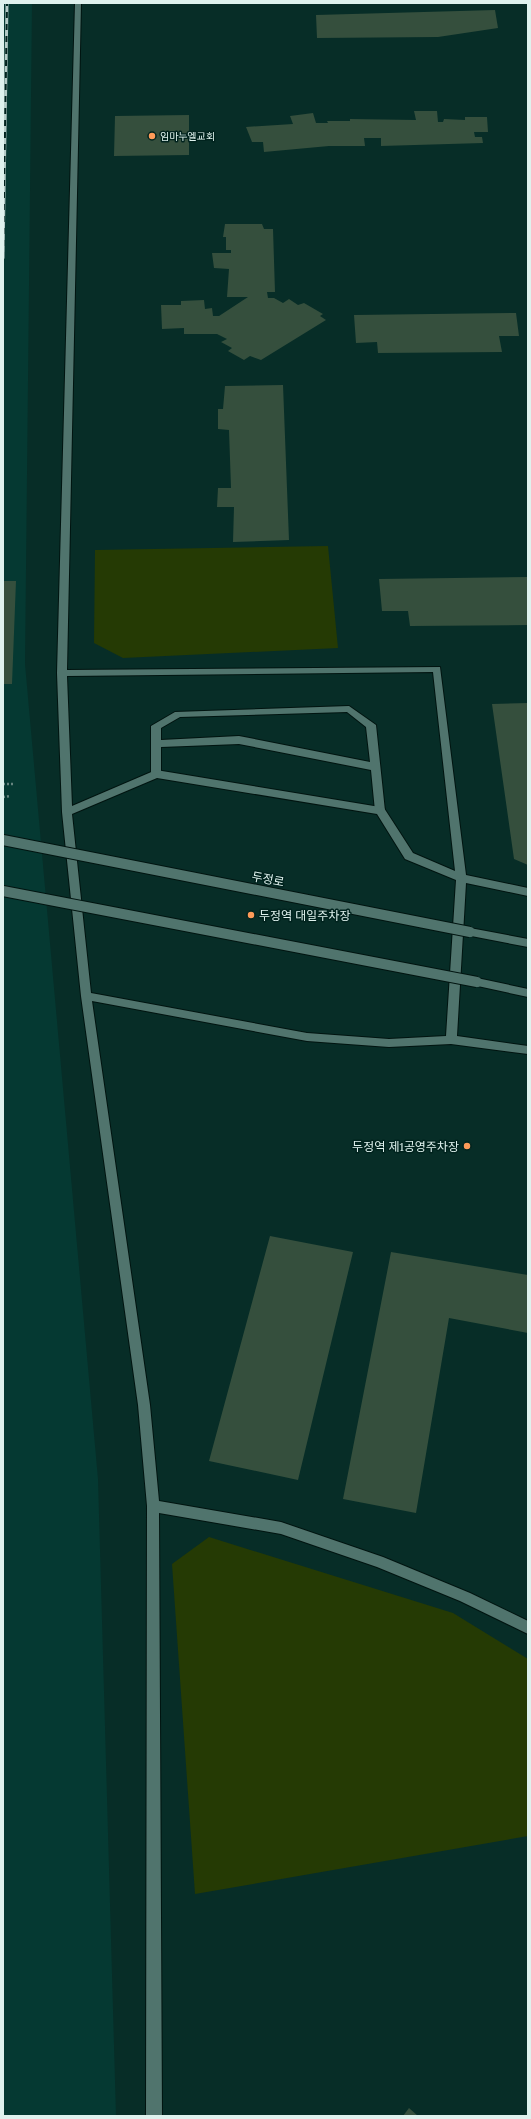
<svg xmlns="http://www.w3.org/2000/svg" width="531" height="2119" font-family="Lora,'Noto Sans KR',serif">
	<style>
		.built { fill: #053932 }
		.green { fill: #253a04 }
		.building { fill: #354f3d }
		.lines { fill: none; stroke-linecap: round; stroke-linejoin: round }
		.service-casing { stroke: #001410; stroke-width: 2 }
		.minor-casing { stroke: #001410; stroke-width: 2 }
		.tertiary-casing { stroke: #001410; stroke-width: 2 }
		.path { stroke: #66847f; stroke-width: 2.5; stroke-dasharray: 2 2; stroke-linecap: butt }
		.service { fill: #50746d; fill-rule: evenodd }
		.minor { fill: #50746d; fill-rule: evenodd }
		.tertiary { fill: #50746d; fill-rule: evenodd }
		.rail-casing { stroke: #b5ccc8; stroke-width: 3 }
		.rail { stroke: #00231e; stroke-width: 2; stroke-dasharray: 6; stroke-linecap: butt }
		.tertiary-bridge-casing { stroke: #001410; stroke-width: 12; stroke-linecap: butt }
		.tertiary-bridge { stroke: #50746d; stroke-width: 10 }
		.poi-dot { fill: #fe9b59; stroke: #00231e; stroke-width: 1.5 }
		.labels { text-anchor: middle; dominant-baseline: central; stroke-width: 3; stroke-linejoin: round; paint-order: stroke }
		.far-poi-label { font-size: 10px; fill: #dff2ee; stroke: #00231e; text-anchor: start }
		.street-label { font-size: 12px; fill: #dff2ee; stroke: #00231e }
		.poi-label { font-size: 12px; fill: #dff2ee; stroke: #00231e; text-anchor: start }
	</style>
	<rect width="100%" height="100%" fill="#072d27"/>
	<path class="built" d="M 3,3 L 32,3 L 25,664 L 98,1479 L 116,2116 L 3,2116 Z"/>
	<path class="green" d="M 328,546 L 338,648 L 123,658 L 94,643 L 95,550 Z
		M 209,1537 L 453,1613 L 528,1659 L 528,1836 L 195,1894 L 172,1564 Z"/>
	<path class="building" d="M 495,10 L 498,28 L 438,37 L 317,38 L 316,15 Z
		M 414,111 L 437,111 L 438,122 L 443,122 L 444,119 L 465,120 L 465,117 L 487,117 L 488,132 L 474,132 L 475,137 L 482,137 L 483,143 L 381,146 L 381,138 L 364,138 L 365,146 L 329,146 L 264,152 L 263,142 L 252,142 L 246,127 L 293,124 L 290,116 L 313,113 L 316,123 L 328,123 L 327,121 L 350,121 L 350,119 L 416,120 Z
		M 189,115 L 189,155 L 114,156 L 115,116 Z
		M 225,224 L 262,224 L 264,229 L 273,229 L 275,292 L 267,292 L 268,298 L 274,298 L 283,303 L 289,299 L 298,305 L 304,303 L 323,314 L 320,316 L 326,320 L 261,360 L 250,356 L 244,360 L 228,351 L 232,348 L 221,342 L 227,339 L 217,334 L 184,334 L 184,328 L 162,329 L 161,305 L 181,305 L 181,301 L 204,300 L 205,309 L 212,308 L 213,316 L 219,316 L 248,297 L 227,297 L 229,269 L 214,268 L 212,253 L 231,253 L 231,250 L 226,250 L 226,237 L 223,237 Z
		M 516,313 L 519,336 L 499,336 L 502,352 L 378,353 L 377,342 L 356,343 L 354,315 Z
		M 283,385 L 289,540 L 233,542 L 234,507 L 217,507 L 218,488 L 231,488 L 229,430 L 218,429 L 218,409 L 223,409 L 225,386 Z
		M 528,577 L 528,625 L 410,626 L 408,611 L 382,611 L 379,579 Z
		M 3,581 L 16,581 L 12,684 L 3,684 Z
		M 528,703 L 528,865 L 514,859 L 492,704 Z
		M 270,1236 L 353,1252 L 298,1480 L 209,1461 Z
		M 391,1252 L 528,1275 L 528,1333 L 449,1318 L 416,1513 L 343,1499 Z
		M 409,2108 L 418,2116 L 403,2116 Z"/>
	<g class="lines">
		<defs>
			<path id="service" d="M 349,706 L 376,725 L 385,811 L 384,814 L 380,815 L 375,811 L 371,770 L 239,744 L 161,747 L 161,774 L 156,778 L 151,774 L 151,726 L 175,712 ZM 347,712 L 366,727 L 370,762 L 239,736 L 161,740 L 161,728 L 180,717 Z"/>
			<path id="minor" d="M 75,3 L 81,3 L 67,670 L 440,667 L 466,875 L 528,888 L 528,896 L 466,883 L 457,1036 L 528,1046 L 528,1054 L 451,1044 L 389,1047 L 307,1041 L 92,1001 L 150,1405 L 159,1501 L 281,1522 L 383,1557 L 470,1593 L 528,1621 L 528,1634 L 460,1601 L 377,1567 L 281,1534 L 159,1513 L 162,2116 L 146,2116 L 147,1506 L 138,1405 L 81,996 L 62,812 L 57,673 ZM 433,672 L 455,871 L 413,853 L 384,808 L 380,807 L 156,770 L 72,806 L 67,676 ZM 157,778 L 377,814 L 405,859 L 456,880 L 446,1036 L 389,1039 L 307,1033 L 91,993 L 72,814 Z"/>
			<path id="tertiary" d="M 470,928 L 528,939 L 528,947 L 466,935 L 465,932 Z
				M 477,978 L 528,989 L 528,997 L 473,985 L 472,982 L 473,979 Z"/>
		</defs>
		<use href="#service" class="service-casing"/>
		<use href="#minor" class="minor-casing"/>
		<use href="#tertiary" class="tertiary-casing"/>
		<path class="path" d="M 3,784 L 13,784
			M 3,797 L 10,796"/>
		<use href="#service" class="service"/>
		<use href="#minor" class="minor"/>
		<use href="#tertiary" class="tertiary"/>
		<defs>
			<path id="rail" d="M 3,258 L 7,3"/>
		</defs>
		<use href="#rail" class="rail-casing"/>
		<use href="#rail" class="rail"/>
		<defs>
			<path id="tertiary-bridge" d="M 3,840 L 470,932
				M 3,891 L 477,982"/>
		</defs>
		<use href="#tertiary-bridge" class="tertiary-bridge-casing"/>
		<use href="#tertiary-bridge" class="tertiary-bridge"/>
	</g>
	<g class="poi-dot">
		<circle cx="152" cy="136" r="4"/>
		<circle cx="251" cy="915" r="4"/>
		<circle cx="467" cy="1146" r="4"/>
	</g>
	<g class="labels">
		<g class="far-poi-label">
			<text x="160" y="136">임마누엘교회</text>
		</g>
		<g class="street-label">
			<text transform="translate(268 879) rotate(11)">두정로</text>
		</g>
		<g class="poi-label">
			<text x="259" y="915">두정역 대일주차장</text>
			<text x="459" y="1146" text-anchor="end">두정역 제1공영주차장</text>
		</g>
	</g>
	<rect width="531" height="2119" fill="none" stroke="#dff2ee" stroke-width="8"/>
</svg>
